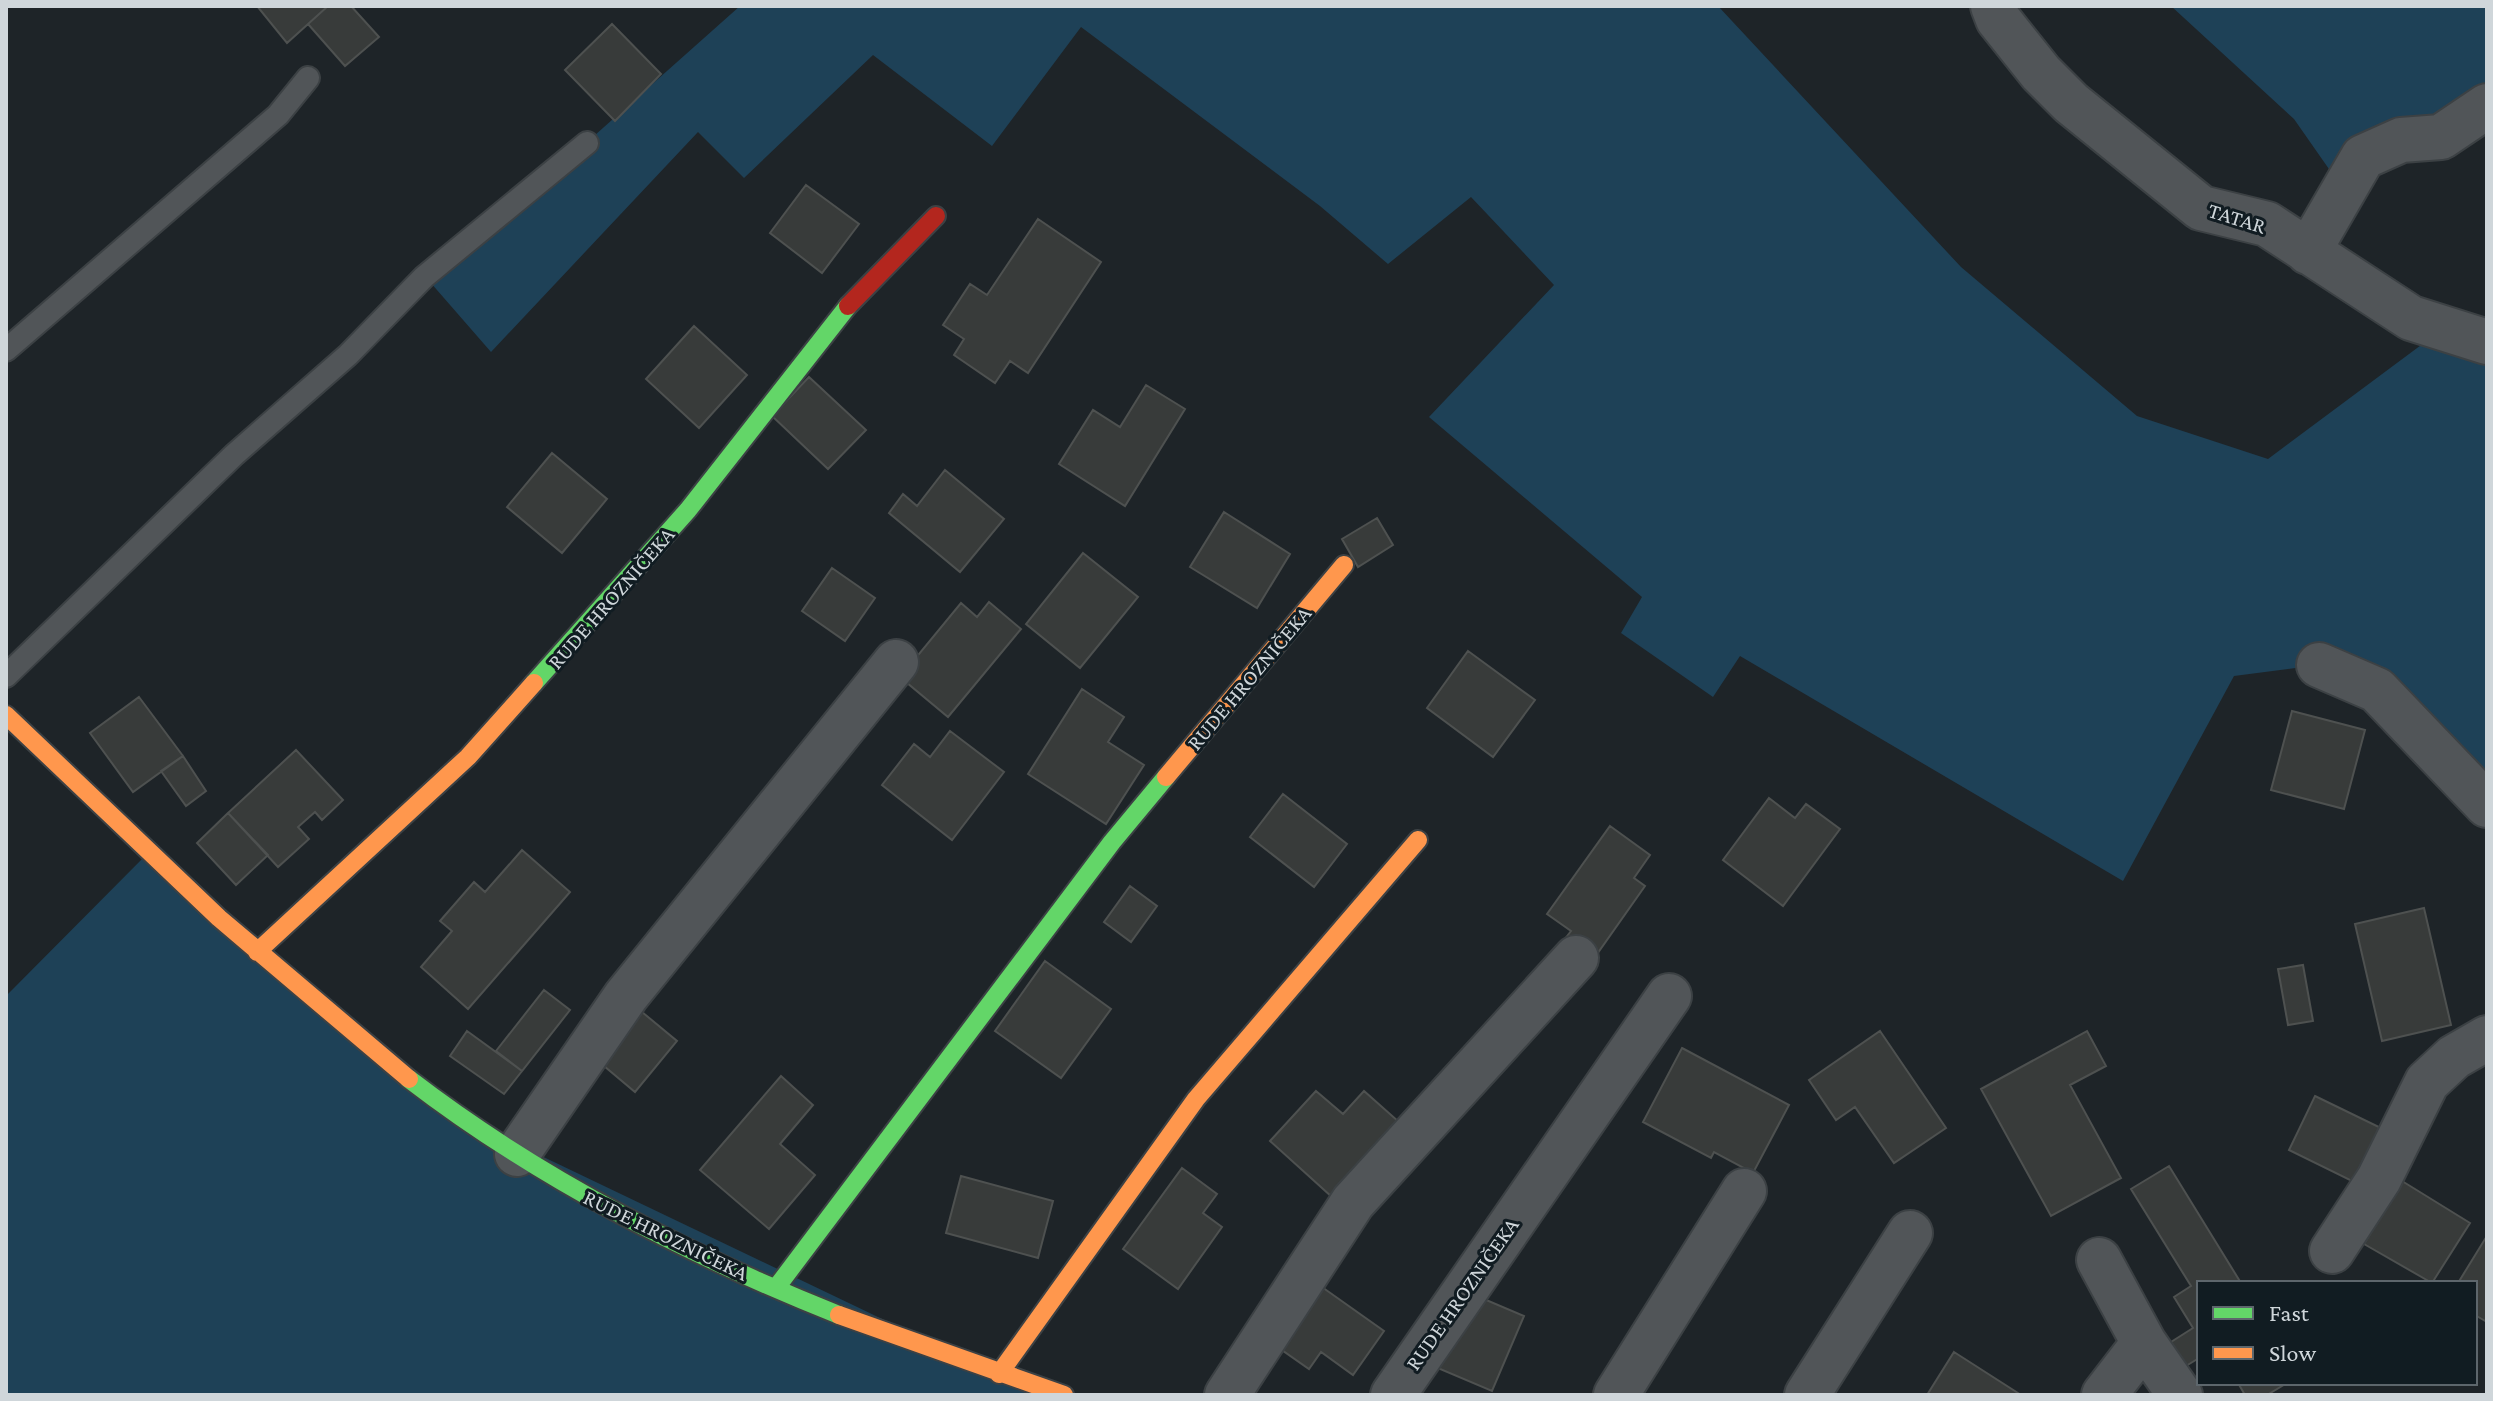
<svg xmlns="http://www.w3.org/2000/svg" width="2493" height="1401" font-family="'Crimson Pro',serif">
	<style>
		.green { fill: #1e4157 }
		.building { fill: #383b3a; stroke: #4e5150; stroke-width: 2 }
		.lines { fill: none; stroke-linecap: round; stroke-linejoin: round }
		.lane-casing { stroke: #3c4144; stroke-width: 26 }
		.street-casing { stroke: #3c4144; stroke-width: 48 }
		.fast-casing { stroke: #3c4144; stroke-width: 22 }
		.slow-casing { stroke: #3c4144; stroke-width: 22 }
		.jam-casing { stroke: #3c4144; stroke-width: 22 }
		.lane { stroke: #515558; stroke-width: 22 }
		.street { stroke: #515558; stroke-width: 44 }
		.fast { stroke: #63d668; stroke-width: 18 }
		.slow { stroke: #ff974d; stroke-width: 18 }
		.jam { stroke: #b3261e; stroke-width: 18 }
		.labels { text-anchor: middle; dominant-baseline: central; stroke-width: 6; stroke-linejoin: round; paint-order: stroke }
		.street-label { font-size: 22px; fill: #cfd6da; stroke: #111c22 }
	</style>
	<rect width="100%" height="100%" fill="#1e2428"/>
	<path class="green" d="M 740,6 L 1718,6 L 1961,267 L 2137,416 L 2268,459 L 2444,328 L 2487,342 L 2487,805 L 2319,665 L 2234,676 L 2123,881 L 1740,656 L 1713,697 L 1621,633 L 1642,597 L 1429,417 L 1554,285 L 1471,197 L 1388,264 L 1320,206 L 1081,27 L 992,146 L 873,55 L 744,178 L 698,132 L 491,352 L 430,282 Z
		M 2171,6 L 2487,6 L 2487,106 L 2345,192 L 2294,119 Z
		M 147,854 L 433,1104 L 1041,1395 L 6,1395 L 6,996 Z"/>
	<path class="building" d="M 257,6 L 328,6 L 287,43 Z
		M 328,6 L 351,6 L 379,37 L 345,66 L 308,24 Z
		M 612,24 L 661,74 L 615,121 L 565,70 Z
		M 806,185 L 859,224 L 822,273 L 770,233 Z
		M 1038,219 L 1101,262 L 1028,373 L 1010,361 L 995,383 L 954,355 L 964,339 L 943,325 L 970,284 L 987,295 Z
		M 694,326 L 747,375 L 699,428 L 646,379 Z
		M 809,377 L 866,430 L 828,469 L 772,416 Z
		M 1146,385 L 1185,409 L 1125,506 L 1059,464 L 1093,410 L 1120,427 Z
		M 552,453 L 607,499 L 562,553 L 507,507 Z
		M 945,470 L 1004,519 L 960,572 L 889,513 L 903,494 L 917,506 Z
		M 1224,512 L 1290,554 L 1257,608 L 1190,567 Z
		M 1377,518 L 1393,545 L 1358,567 L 1342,539 Z
		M 1083,553 L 1138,597 L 1080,668 L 1026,624 Z
		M 832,568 L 875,598 L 845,641 L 802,611 Z
		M 989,602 L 1021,629 L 948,717 L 900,677 L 961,603 L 977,617 Z
		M 1468,651 L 1535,700 L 1493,757 L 1427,708 Z
		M 1082,689 L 1124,717 L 1108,742 L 1144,765 L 1106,824 L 1028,774 Z
		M 139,697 L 183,756 L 133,792 L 90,733 Z
		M 2292,711 L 2365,730 L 2344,809 L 2271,790 Z
		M 950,731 L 1004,772 L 952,840 L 882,785 L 914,744 L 930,757 Z
		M 296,750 L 343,800 L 322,820 L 315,812 L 298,827 L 309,839 L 278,867 L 228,813 Z
		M 183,756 L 206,791 L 186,806 L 161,771 Z
		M 1283,794 L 1347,844 L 1314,887 L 1250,837 Z
		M 1769,798 L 1795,818 L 1806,804 L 1840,829 L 1783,906 L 1723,860 Z
		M 228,813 L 268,855 L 236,885 L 197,843 Z
		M 1610,826 L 1650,855 L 1634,878 L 1645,886 L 1590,964 L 1561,944 L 1571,931 L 1547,914 Z
		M 522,850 L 570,892 L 468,1009 L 421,967 L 452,931 L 440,921 L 474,882 L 485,892 Z
		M 1130,886 L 1157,906 L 1131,942 L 1104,922 Z
		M 2424,908 L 2451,1025 L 2382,1041 L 2355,924 Z
		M 1045,961 L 1111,1009 L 1061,1078 L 995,1031 Z
		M 2303,965 L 2313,1021 L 2288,1025 L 2278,969 Z
		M 544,990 L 570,1010 L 522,1071 L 496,1051 Z
		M 636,1007 L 677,1041 L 635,1092 L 604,1066 Z
		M 467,1031 L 522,1071 L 504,1094 L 450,1056 Z
		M 1880,1031 L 1946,1128 L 1894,1163 L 1855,1107 L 1836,1120 L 1809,1080 Z
		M 2087,1031 L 2106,1066 L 2070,1085 L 2121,1178 L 2051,1216 L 1981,1089 Z
		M 1682,1048 L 1789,1105 L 1753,1173 L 1714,1152 L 1711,1158 L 1643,1122 Z
		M 781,1076 L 813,1105 L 780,1144 L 815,1175 L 769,1229 L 700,1170 Z
		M 1316,1091 L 1343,1114 L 1364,1091 L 1399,1122 L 1332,1197 L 1270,1141 Z
		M 2315,1096 L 2385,1130 L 2358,1184 L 2289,1150 Z
		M 2169,1166 L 2241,1283 L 2199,1283 L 2199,1358 L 2186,1366 L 2171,1342 L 2193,1328 L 2174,1297 L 2191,1286 L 2131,1189 Z
		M 1182,1168 L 1217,1194 L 1203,1213 L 1222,1227 L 1178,1289 L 1123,1249 Z
		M 961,1176 L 1053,1201 L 1038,1258 L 946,1233 Z
		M 2402,1181 L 2470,1223 L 2432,1283 L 2364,1244 Z
		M 2485,1239 L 2487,1241 L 2487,1322 L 2475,1315 L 2475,1283 L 2458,1283 Z
		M 1312,1280 L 1384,1331 L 1353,1375 L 1321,1352 L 1309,1369 L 1269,1341 Z
		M 1465,1291 L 1524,1316 L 1492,1391 L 1433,1366 Z
		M 1954,1352 L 2021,1395 L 1927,1395 Z
		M 2238,1383 L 2287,1383 L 2267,1395 L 2245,1395 Z"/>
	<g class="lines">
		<defs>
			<path id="lane" d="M 6,350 L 278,115 L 308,78
				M 6,676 L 234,455 L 348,355 L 424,277 L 587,143"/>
			<path id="street" d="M 1993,6 L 1998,19 L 2041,73 L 2071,103 L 2201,208 L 2267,224 L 2411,318 L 2487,342
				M 2308,252 L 2363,157 L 2401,140 L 2441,137 L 2487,106
				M 2319,665 L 2377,690 L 2487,805
				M 517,1154 L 626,996 L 896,662
				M 2332,1251 L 2379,1179 L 2427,1082 L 2454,1057 L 2487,1038
				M 2099,1260 L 2144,1343 L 2180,1395
				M 1227,1395 L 1353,1202 L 1576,958
				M 1393,1395 L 1669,996
				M 1616,1395 L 1744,1191
				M 1807,1395 L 1910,1233
				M 2104,1395 L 2144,1343"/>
			<path id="fast" d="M 534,683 L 688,510 L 848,306
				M 409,1079 C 539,1179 686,1254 839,1315
				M 776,1288 L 1112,842 L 1166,777"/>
			<path id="slow" d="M 6,715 L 219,918 L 409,1079
				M 1166,777 L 1344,565
				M 257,952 L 468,757 L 534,683
				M 839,1315 L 1064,1395
				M 999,1374 L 1196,1099 L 1418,840"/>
			<path id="jam" d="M 848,306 L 936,216"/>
		</defs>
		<use href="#lane" class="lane-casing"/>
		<use href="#street" class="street-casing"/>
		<use href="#fast" class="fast-casing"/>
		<use href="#slow" class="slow-casing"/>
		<use href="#jam" class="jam-casing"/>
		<use href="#lane" class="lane"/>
		<use href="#street" class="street"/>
		<use href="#fast" class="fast"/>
		<use href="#slow" class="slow"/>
		<use href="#jam" class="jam"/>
	</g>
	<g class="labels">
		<g class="street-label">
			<text transform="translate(2237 218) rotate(17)">TATAR</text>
			<text transform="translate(611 598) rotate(-49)">RUDE HROZNIČEKA</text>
			<text transform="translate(1249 678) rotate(-50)">RUDE HROZNIČEKA</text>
			<text transform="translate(666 1235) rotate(26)">RUDE HROZNIČEKA</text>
			<text transform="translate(1462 1294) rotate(-55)">RUDE HROZNIČEKA</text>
		</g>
	</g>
	<rect width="2493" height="1401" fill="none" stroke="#cfd6da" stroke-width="16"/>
	<rect x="2197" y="1281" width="280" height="104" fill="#111c22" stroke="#5d666c" stroke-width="2"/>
	<rect x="2213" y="1307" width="40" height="12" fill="#63d668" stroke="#5d666c" stroke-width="2"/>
	<text x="2269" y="1321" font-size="24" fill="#cfd6da">Fast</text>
	<rect x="2213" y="1347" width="40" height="12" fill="#ff974d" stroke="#5d666c" stroke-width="2"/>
	<text x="2269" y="1361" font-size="24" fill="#cfd6da">Slow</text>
</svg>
